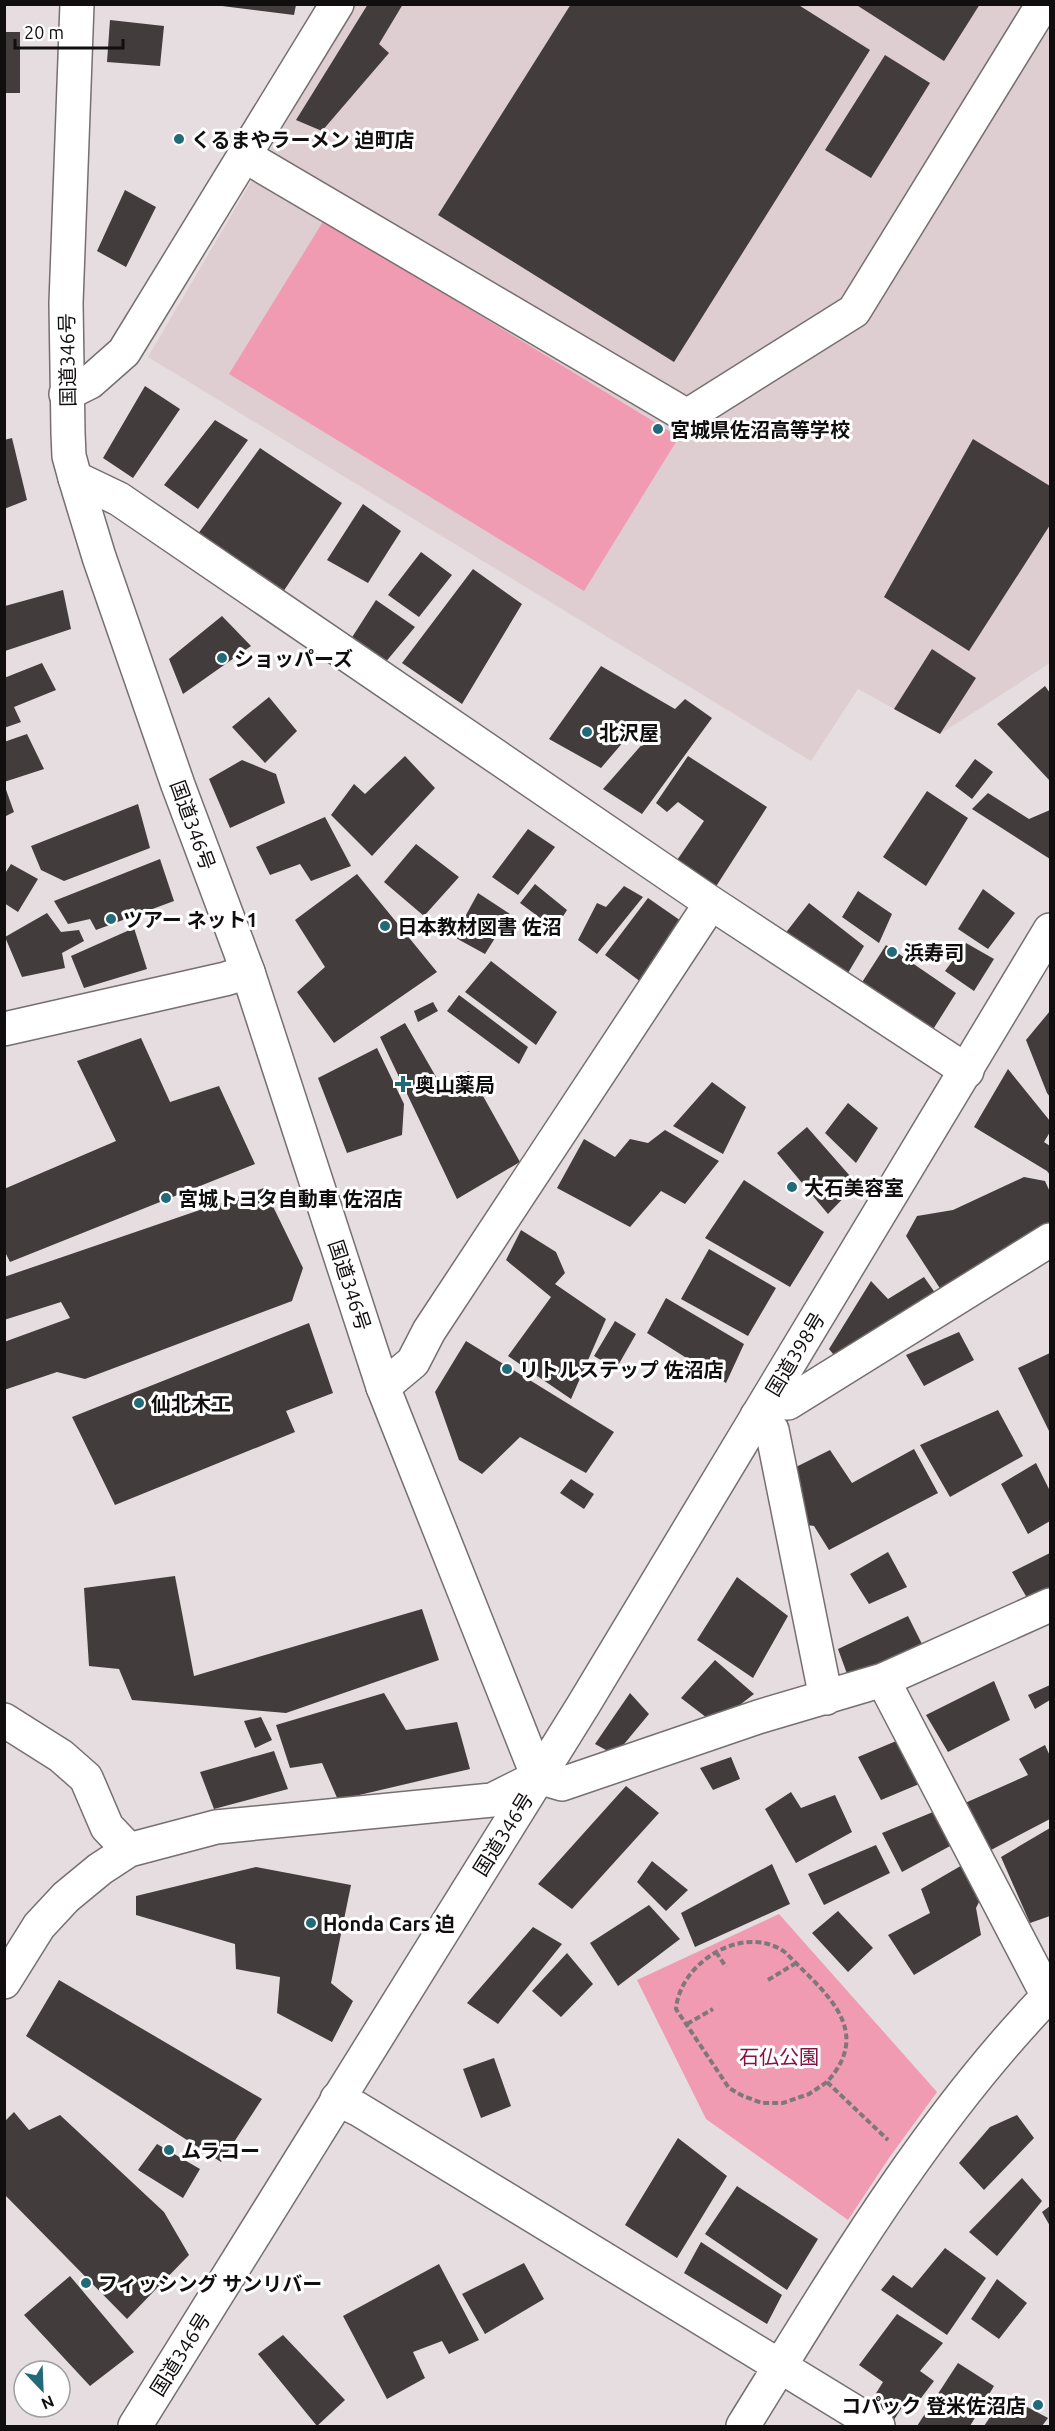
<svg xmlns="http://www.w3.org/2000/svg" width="1055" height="2431" font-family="Ubuntu,'Noto Sans JP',sans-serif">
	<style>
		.built { fill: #decdd1 }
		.green { fill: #f19bb3 }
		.building { fill: #423c3d }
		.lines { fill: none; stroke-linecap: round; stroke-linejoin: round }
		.minor-casing { stroke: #766f70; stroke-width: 36 }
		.highway-casing { stroke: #766f70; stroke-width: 36 }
		.path { stroke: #7e787a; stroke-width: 4; stroke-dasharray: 6 3; stroke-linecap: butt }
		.minor { stroke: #fff; stroke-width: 33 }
		.highway { stroke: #fff; stroke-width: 33 }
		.poi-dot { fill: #226a77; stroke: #fff; stroke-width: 2 }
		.labels { text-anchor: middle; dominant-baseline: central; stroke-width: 6; stroke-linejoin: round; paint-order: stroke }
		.poi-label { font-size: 20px; font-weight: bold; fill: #110e0f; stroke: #fff; text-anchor: start }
		.street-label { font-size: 20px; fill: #110e0f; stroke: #fff }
		.park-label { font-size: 20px; fill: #861143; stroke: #fff }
	</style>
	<rect width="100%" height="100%" fill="#e5dddf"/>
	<path class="built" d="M 355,5 L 1050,5 L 1050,663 L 940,734 L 858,689 L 811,761 L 148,357 Z"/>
	<path class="green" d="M 324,220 L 679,437 L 584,591 L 229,374 Z
		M 779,1914 L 937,2092 L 889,2158 L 848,2220 L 706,2119 L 637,1980 Z"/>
	<path class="building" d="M 368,4 L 403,4 L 379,44 L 389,53 L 322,131 L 296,120 Z
		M 571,4 L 797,4 L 870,50 L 674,362 L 438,215 Z
		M 855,4 L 980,4 L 944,61 Z
		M 214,5 L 296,5 L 294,15 Z
		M 110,20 L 164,26 L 160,66 L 107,62 Z
		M 4,32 L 20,32 L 20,93 L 4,93 Z
		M 885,55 L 930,83 L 871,178 L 825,150 Z
		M 125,190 L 156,207 L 126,267 L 97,251 Z
		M 145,386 L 180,409 L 133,478 L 103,458 Z
		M 215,420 L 248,440 L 198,509 L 164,485 Z
		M 12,438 L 27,500 L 4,509 L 4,440 Z
		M 973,439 L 1050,486 L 1050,525 L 969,651 L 884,597 Z
		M 260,448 L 342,503 L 281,595 L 195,538 Z
		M 363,504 L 401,531 L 368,583 L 327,560 Z
		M 421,552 L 452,575 L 419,617 L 388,595 Z
		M 473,569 L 522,604 L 462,704 L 402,663 Z
		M 63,590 L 71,629 L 5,651 L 5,606 Z
		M 376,600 L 415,627 L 384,664 L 349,642 Z
		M 222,616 L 251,646 L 183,694 L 169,659 Z
		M 932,649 L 976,678 L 940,734 L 894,709 Z
		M 42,663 L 56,690 L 14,707 L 21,722 L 4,728 L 4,678 Z
		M 601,666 L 675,709 L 685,699 L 712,718 L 642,814 L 603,789 L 645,741 L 631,733 L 601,768 L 549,739 Z
		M 1045,686 L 1050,693 L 1050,781 L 997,724 Z
		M 269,697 L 297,731 L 265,763 L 232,727 Z
		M 27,734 L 44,769 L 4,782 L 4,742 Z
		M 405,756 L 435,788 L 372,856 L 331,815 L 354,784 L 365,794 Z
		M 688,756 L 767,807 L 715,888 L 675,863 L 704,821 L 678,802 L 667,812 L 656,803 Z
		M 975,759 L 993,772 L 972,799 L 955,786 Z
		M 242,760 L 276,774 L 285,803 L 230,828 L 209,779 Z
		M 4,784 L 14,812 L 4,817 Z
		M 927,791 L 968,818 L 926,886 L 883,857 Z
		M 988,793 L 1029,819 L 1050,810 L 1050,859 L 972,809 Z
		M 138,804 L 150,848 L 64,881 L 41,870 L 31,846 Z
		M 325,817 L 351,866 L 311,881 L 300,864 L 270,875 L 256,847 Z
		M 528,829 L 555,847 L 518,895 L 492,877 Z
		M 416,844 L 459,877 L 424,916 L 384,882 Z
		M 160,859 L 174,901 L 96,930 L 90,919 L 68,924 L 54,901 Z
		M 11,864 L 38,879 L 18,912 L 4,903 L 4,875 Z
		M 357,874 L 437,972 L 334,1043 L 297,992 L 325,967 L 295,920 Z
		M 535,884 L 567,910 L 555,929 L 520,903 Z
		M 624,886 L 643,897 L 597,954 L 578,940 L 597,903 L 606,907 Z
		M 983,889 L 1015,913 L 988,949 L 958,929 Z
		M 858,891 L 892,914 L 879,943 L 842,917 Z
		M 478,893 L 510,914 L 485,954 L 454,937 Z
		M 648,898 L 684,923 L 645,985 L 605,955 Z
		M 809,903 L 864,946 L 848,973 L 784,935 Z
		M 47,913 L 61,932 L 79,930 L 84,941 L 62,953 L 65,968 L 22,977 L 5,937 Z
		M 134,928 L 147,969 L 84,988 L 71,956 Z
		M 966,943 L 994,959 L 974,991 L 945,971 Z
		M 886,945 L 956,993 L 932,1031 L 859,987 Z
		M 491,961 L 557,1012 L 536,1045 L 465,992 Z
		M 459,995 L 528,1047 L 519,1064 L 447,1011 Z
		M 433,1002 L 438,1011 L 418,1022 L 414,1011 Z
		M 1050,1011 L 1050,1097 L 1047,1093 L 1026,1040 Z
		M 405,1023 L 439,1082 L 469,1071 L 520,1162 L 457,1199 L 380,1037 Z
		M 141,1038 L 170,1102 L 219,1086 L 255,1164 L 10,1262 L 4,1250 L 4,1189 L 116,1141 L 77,1061 Z
		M 377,1048 L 404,1104 L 402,1135 L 347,1153 L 318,1078 Z
		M 1008,1069 L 1050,1121 L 1050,1132 L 1044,1142 L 1050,1146 L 1050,1175 L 1047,1171 L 974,1127 Z
		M 712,1082 L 746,1107 L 723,1154 L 673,1126 Z
		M 848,1103 L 878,1128 L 856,1163 L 825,1133 Z
		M 807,1127 L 857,1184 L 828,1214 L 777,1153 Z
		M 665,1130 L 719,1161 L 685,1204 L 661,1191 L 630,1227 L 557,1188 L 584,1139 L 615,1157 L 630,1139 L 648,1143 Z
		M 1024,1177 L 1045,1181 L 1050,1192 L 1050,1223 L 941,1290 L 906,1236 L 917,1216 L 953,1210 Z
		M 744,1180 L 824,1232 L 790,1287 L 705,1238 Z
		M 264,1188 L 303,1268 L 292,1301 L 85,1379 L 57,1372 L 4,1390 L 4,1342 L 70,1318 L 61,1302 L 4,1320 L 4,1277 Z
		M 521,1230 L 556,1252 L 565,1273 L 555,1284 L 606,1319 L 571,1399 L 508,1356 L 551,1297 L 506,1260 Z
		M 709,1249 L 776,1288 L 748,1336 L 681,1299 Z
		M 924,1277 L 938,1297 L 838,1360 L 829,1349 L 871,1281 L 888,1299 Z
		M 666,1298 L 744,1344 L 726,1383 L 647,1333 Z
		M 615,1321 L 636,1334 L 616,1369 L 594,1356 Z
		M 309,1323 L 333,1393 L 286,1411 L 295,1432 L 115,1505 L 72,1417 Z
		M 959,1332 L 974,1360 L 924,1386 L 906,1355 Z
		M 466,1341 L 614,1432 L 586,1473 L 520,1437 L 482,1474 L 459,1460 L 435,1392 Z
		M 1050,1353 L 1050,1433 L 1018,1368 Z
		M 998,1410 L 1023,1456 L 950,1497 L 920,1445 Z
		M 914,1449 L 938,1493 L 829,1550 L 814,1526 L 807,1525 L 786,1472 L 830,1450 L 852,1483 Z
		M 1036,1463 L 1050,1491 L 1050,1521 L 1028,1534 L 1001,1484 Z
		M 571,1479 L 594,1494 L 584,1509 L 560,1493 Z
		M 888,1552 L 907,1587 L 869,1604 L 850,1574 Z
		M 1050,1553 L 1050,1593 L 1030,1603 L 1012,1572 Z
		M 175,1576 L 194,1676 L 422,1609 L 439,1660 L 286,1713 L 132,1700 L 119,1669 L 89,1666 L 84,1588 Z
		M 737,1577 L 788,1616 L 753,1678 L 697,1640 Z
		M 908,1616 L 925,1650 L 850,1682 L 838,1649 Z
		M 715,1660 L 754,1694 L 715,1724 L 681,1698 Z
		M 994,1681 L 1010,1720 L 948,1752 L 926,1715 Z
		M 1050,1685 L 1050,1700 L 1035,1709 L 1028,1695 Z
		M 384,1693 L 406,1730 L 457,1722 L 470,1769 L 338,1800 L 322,1763 L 290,1768 L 276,1725 Z
		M 630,1693 L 649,1714 L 615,1755 L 595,1744 Z
		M 261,1717 L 272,1740 L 255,1748 L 244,1721 Z
		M 901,1739 L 924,1782 L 881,1800 L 858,1757 Z
		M 1045,1745 L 1050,1756 L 1050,1819 L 991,1850 L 965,1803 L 1028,1775 L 1019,1759 Z
		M 274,1751 L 288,1789 L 214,1809 L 200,1772 Z
		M 731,1757 L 740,1779 L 713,1790 L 700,1768 Z
		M 626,1786 L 659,1813 L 572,1909 L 538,1884 Z
		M 791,1792 L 801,1808 L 835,1795 L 852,1832 L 796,1863 L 765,1809 Z
		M 933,1812 L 952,1845 L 902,1872 L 882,1833 Z
		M 1050,1828 L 1050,1916 L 1030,1923 L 1001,1857 Z
		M 876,1845 L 890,1873 L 824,1905 L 808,1874 Z
		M 652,1861 L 688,1890 L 666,1911 L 637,1882 Z
		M 772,1864 L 790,1904 L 695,1947 L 681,1913 Z
		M 964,1864 L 982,1896 L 976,1908 L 981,1935 L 914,1975 L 888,1935 L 930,1913 L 921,1889 Z
		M 256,1867 L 351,1885 L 331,1983 L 353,2001 L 332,2042 L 277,2013 L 280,1977 L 236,1969 L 235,1944 L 136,1915 L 136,1896 Z
		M 649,1905 L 680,1939 L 618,1986 L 590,1943 Z
		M 838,1911 L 873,1948 L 848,1972 L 812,1933 Z
		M 533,1927 L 562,1944 L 498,2024 L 467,2003 Z
		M 567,1953 L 593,1984 L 561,2017 L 532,1991 Z
		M 59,1980 L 262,2099 L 221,2162 L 26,2036 Z
		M 494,2058 L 511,2106 L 481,2118 L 463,2069 Z
		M 14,2112 L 29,2130 L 60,2115 L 164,2212 L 189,2255 L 127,2319 L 5,2195 L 5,2121 Z
		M 1017,2115 L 1034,2138 L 984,2190 L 959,2163 L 990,2127 Z
		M 678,2138 L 727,2176 L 677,2258 L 625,2225 Z
		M 157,2144 L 200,2169 L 183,2198 L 138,2170 Z
		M 1022,2178 L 1042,2201 L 997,2256 L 969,2232 Z
		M 737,2186 L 818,2239 L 787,2290 L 705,2234 Z
		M 1050,2206 L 1050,2226 L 1042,2212 Z
		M 701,2242 L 782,2295 L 767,2324 L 684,2273 Z
		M 945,2248 L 986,2278 L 947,2335 L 881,2290 L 893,2275 L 912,2288 Z
		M 524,2263 L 544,2299 L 485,2334 L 462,2294 Z
		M 439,2264 L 479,2340 L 449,2354 L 442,2341 L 413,2352 L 425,2378 L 387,2399 L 343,2316 Z
		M 70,2276 L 134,2352 L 90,2386 L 24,2315 Z
		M 997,2279 L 1027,2303 L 999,2339 L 971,2319 Z
		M 897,2314 L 943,2343 L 920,2371 L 934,2381 L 915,2406 L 908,2398 L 890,2426 L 865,2411 L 883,2382 L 859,2365 Z
		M 283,2335 L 345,2400 L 317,2426 L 258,2354 Z
		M 958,2363 L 994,2386 L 970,2426 L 917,2426 Z
		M 1005,2395 L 1048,2418 L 1042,2426 L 984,2426 Z"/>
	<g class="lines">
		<defs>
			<path id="minor" d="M 245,156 L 687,416 L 854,311 L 1043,4
				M 66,394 L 90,382 L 124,352 L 337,4
				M 75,478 L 119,499 L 711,903 L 967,1071
				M 4,1029 L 225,979 L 248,972
				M 383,1387 L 413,1362 L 429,1331 L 711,903
				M 768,1399 L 788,1403 L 1050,1240
				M 757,1416 L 772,1430 L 826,1698
				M 883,1680 L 1050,2000
				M 4,1720 L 61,1756 L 86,1778 L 107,1827 L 129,1850
				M 4,1982 L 39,1926 L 66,1897 L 100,1869 L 129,1850 L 216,1827 L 492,1800 L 538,1777 L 562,1784 L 758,1717 L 883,1680 L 1050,1605
				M 337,2099 L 358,2109 L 878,2426
				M 743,2426 C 836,2276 927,2121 1050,1994"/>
			<path id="highway" d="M 77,4 L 66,303 L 68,433 L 69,456 L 75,478 L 99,557 L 178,785 L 248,972 L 383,1387 L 538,1777
				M 135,2426 L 584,1704 L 1050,930"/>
		</defs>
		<use href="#minor" class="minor-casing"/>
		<use href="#highway" class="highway-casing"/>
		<path class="path" d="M 716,1952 L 726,1967
			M 768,1980 L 796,1963
			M 687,2024 L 713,2009
			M 827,2082 L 809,2094 L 783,2103 L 762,2103 L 743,2096 L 729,2088 L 676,2009 C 680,1961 746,1922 786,1953 C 821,1990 876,2028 827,2082 L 888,2140"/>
		<use href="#minor" class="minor"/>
		<use href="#highway" class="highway"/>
	</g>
	<g class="poi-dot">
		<circle cx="179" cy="139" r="6"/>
		<circle cx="658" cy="429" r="6"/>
		<circle cx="222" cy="658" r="6"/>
		<circle cx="587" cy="732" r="6"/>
		<circle cx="111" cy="919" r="6"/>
		<circle cx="385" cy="926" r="6"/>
		<circle cx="892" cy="952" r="6"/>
		<path d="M400 1075h6v6h6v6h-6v6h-6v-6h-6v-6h6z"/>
		<circle cx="792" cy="1187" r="6"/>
		<circle cx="166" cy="1198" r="6"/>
		<circle cx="507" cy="1369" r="6"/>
		<circle cx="139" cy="1403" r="6"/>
		<circle cx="311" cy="1923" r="6"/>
		<circle cx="169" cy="2150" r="6"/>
		<circle cx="86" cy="2283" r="6"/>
		<circle cx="1038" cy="2405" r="6"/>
	</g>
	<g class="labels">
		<g class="poi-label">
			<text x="191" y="139">くるまやラーメン 迫町店</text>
			<text x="670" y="429">宮城県佐沼高等学校</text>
			<text x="234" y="658">ショッパーズ</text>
			<text x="599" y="732">北沢屋</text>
			<text x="123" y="919">ツアー ネット1</text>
			<text x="397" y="926">日本教材図書 佐沼</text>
			<text x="904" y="952">浜寿司</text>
			<text x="415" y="1084">奥山薬局</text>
			<text x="804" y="1187">大石美容室</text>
			<text x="178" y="1198">宮城トヨタ自動車 佐沼店</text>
			<text x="519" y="1369">リトルステップ 佐沼店</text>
			<text x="151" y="1403">仙北木工</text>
			<text x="323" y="1923">Honda Cars 迫</text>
			<text x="181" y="2150">ムラコー</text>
			<text x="98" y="2283">フィッシング サンリバー</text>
			<text x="1026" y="2405" text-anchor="end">コパック 登米佐沼店</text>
		</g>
		<g class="street-label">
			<text transform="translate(67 360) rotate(-91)">国道346号</text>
			<text transform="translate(193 825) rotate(70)">国道346号</text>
			<text transform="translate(350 1285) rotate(72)">国道346号</text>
			<text transform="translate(795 1354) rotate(-59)">国道398号</text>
			<text transform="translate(503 1834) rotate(-58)">国道346号</text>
			<text transform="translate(180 2354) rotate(-58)">国道346号</text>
		</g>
		<g class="park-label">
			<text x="779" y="2056">石仏公園</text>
		</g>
	</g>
	<rect width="1055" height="2431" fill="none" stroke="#110e0f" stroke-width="12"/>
	<g transform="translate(42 2389) rotate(157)"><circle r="28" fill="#ffffff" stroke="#a09f9f" stroke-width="1.5"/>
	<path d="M0-4.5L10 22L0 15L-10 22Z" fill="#226a77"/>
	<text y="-9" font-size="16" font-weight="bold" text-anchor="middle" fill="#110e0f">N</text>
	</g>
	<path d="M15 39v9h108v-9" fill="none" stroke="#110e0f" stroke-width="3"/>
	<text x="24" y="39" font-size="18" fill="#110e0f" stroke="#ffffff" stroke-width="4.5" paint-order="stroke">20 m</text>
</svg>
